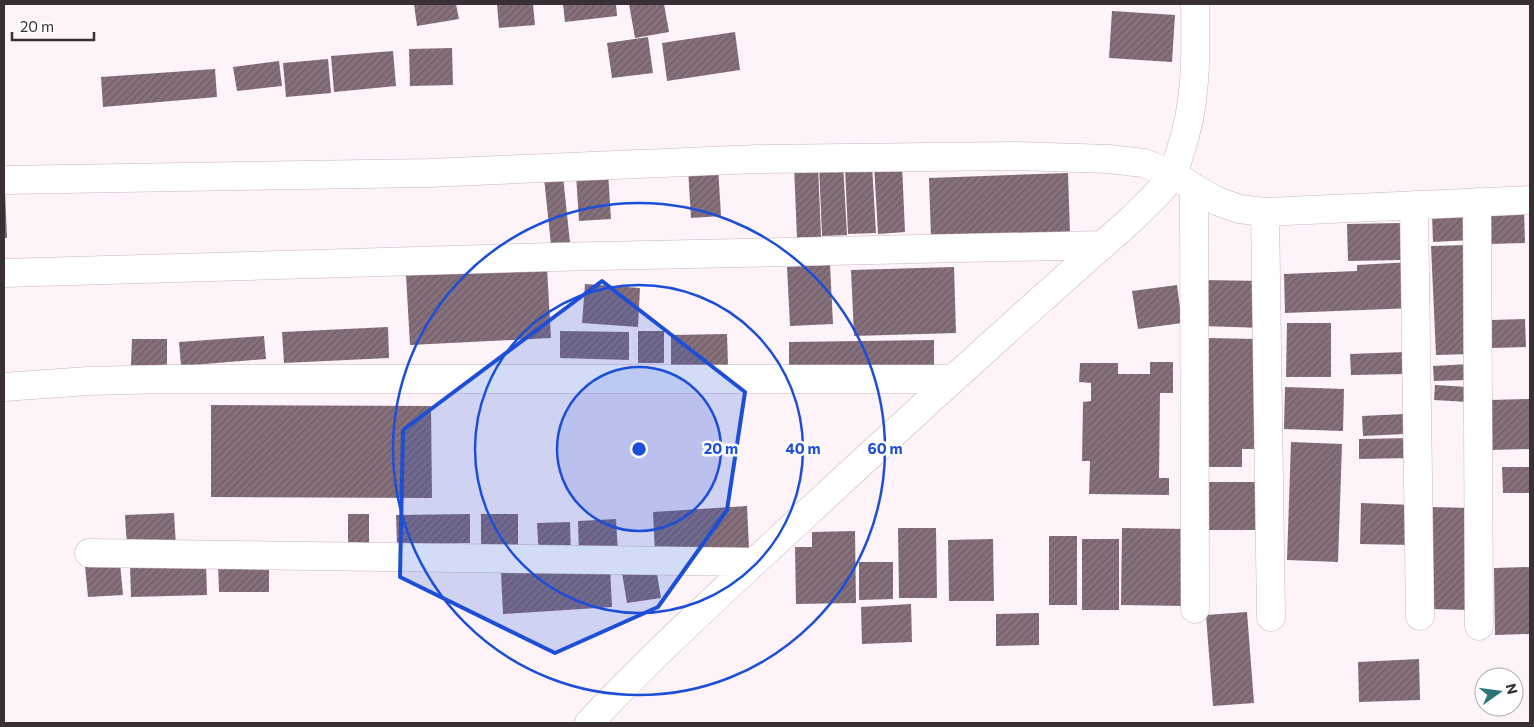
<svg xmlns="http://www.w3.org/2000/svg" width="1534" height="727" font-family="Commissioner,sans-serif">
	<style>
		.building { fill: url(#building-hatch) }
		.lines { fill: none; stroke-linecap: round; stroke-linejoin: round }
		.minor-casing { stroke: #cbb3c1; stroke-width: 29 }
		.minor { stroke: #fff; stroke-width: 28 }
		.marked { fill: #1d4ed8; fill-opacity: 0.2; stroke: #1d4ed8; stroke-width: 4; stroke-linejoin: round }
		.ring { fill: none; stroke: #1d4ed8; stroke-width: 2.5 }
		.centre { fill: #1d4ed8; stroke: #fff; stroke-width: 2.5 }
		.ring-label { font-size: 15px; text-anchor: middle; font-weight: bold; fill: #1d4ed8; stroke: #fff; stroke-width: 5; stroke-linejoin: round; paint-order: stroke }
	</style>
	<defs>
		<pattern id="building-hatch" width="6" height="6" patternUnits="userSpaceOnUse" patternTransform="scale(1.25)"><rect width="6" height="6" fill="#86707c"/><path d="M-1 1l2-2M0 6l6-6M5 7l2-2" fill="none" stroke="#6f5c66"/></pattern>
	</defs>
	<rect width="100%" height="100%" fill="#fdf3f9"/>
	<path class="building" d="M 414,4 L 456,4 L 459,19 L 417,26 Z
		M 497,4 L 533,4 L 535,25 L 499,28 Z
		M 563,4 L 616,4 L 617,16 L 565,22 Z
		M 629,4 L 664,4 L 669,32 L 635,38 Z
		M 1112,11 L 1175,15 L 1172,62 L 1109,58 Z
		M 735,32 L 740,70 L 667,81 L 662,43 Z
		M 648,37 L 653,73 L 612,78 L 607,43 Z
		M 452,48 L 453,85 L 410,86 L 409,49 Z
		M 393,51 L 396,86 L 334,92 L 331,56 Z
		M 328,59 L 331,93 L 286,97 L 283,63 Z
		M 279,61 L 282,86 L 237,91 L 233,67 Z
		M 215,69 L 217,97 L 103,107 L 101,77 Z
		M 843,163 L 847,235 L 822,236 L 819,165 Z
		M 902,164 L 905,232 L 878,234 L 874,165 Z
		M 818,165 L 821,237 L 797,238 L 794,166 Z
		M 872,165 L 876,233 L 848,234 L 845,167 Z
		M 718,166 L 721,216 L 691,218 L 688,168 Z
		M 608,172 L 611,219 L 579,221 L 576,174 Z
		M 1068,173 L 1070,233 L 931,237 L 929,178 Z
		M 563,176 L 570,243 L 551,245 L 544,178 Z
		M 4,191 L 5,191 L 7,238 L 4,238 Z
		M 1488,209 L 1524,209 L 1525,243 L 1488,244 Z
		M 1471,212 L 1472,240 L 1433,242 L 1432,214 Z
		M 1402,223 L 1402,260 L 1348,261 L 1347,224 Z
		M 1467,245 L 1471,354 L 1436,355 L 1431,246 Z
		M 1412,262 L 1414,308 L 1285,313 L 1284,274 L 1357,271 L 1357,265 Z
		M 830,265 L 833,324 L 790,326 L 787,267 Z
		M 954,267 L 956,333 L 854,336 L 851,270 Z
		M 547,268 L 551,338 L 410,345 L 406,275 Z
		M 1202,280 L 1264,281 L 1264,328 L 1201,326 Z
		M 585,284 L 640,288 L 638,327 L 582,323 Z
		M 1177,285 L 1182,323 L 1138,329 L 1132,291 Z
		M 1525,319 L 1526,347 L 1492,348 L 1491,320 Z
		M 1287,323 L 1331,323 L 1331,377 L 1286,377 Z
		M 388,327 L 389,358 L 284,363 L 282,332 Z
		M 560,331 L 629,332 L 629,360 L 560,358 Z
		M 638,331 L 664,331 L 664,363 L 638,363 Z
		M 727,334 L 728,365 L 671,365 L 671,335 Z
		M 264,336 L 266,359 L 181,366 L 179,342 Z
		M 1209,338 L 1255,339 L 1254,449 L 1242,449 L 1242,467 L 1208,467 Z
		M 132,339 L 167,339 L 167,365 L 131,365 Z
		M 934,340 L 934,366 L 789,367 L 789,342 Z
		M 1406,352 L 1406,374 L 1351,375 L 1350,354 Z
		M 1150,362 L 1173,362 L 1173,393 L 1160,393 L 1159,478 L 1169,478 L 1169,495 L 1089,494 L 1090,461 L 1082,461 L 1083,402 L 1091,401 L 1091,383 L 1079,382 L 1080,363 L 1118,363 L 1118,374 L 1150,374 Z
		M 1469,364 L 1469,380 L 1434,381 L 1433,366 Z
		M 1435,385 L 1469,387 L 1468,402 L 1434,400 Z
		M 1285,387 L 1344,389 L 1343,431 L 1284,429 Z
		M 1529,399 L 1530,449 L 1491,450 L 1490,400 Z
		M 211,405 L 431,406 L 432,498 L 211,497 Z
		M 1404,414 L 1405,434 L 1363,436 L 1362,416 Z
		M 1412,438 L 1412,458 L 1359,459 L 1359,439 Z
		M 1291,442 L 1342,444 L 1338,562 L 1287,560 Z
		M 1502,467 L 1530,467 L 1530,493 L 1503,493 Z
		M 1202,482 L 1260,482 L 1260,530 L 1202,530 Z
		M 1361,503 L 1413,505 L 1412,545 L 1360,544 Z
		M 747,506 L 749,548 L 655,554 L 653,512 Z
		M 1429,507 L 1474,508 L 1472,610 L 1428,609 Z
		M 174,513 L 176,547 L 127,548 L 125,515 Z
		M 348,514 L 369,514 L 369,549 L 348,550 Z
		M 470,514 L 470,543 L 397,544 L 396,515 Z
		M 481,514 L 518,514 L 518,547 L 481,547 Z
		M 616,519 L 618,552 L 579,554 L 578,521 Z
		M 570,522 L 571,558 L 539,559 L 537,523 Z
		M 898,528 L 936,528 L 937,598 L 899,598 Z
		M 1122,528 L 1188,529 L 1187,606 L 1121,605 Z
		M 855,531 L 856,603 L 796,604 L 795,547 L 812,547 L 812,532 Z
		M 1049,536 L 1077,536 L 1077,605 L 1049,605 Z
		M 993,539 L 994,601 L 949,601 L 948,540 Z
		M 1082,539 L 1119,539 L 1119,610 L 1082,610 Z
		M 206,562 L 207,595 L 131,597 L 130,565 Z
		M 859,562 L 893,562 L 893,599 L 859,600 Z
		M 120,563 L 123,595 L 88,597 L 85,566 Z
		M 218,564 L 269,564 L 269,592 L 219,592 Z
		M 610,567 L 612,607 L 503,614 L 501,573 Z
		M 1530,567 L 1530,634 L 1495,635 L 1494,568 Z
		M 656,568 L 661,598 L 627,603 L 622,573 Z
		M 911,604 L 912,642 L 862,644 L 861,607 Z
		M 1247,612 L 1254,703 L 1213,706 L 1206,615 Z
		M 1039,613 L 1039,645 L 996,646 L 996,614 Z
		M 1419,659 L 1420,700 L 1359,702 L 1358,662 Z"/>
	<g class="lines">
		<defs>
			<path id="minor" d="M 4,180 L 428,173 L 758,159 L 1014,156 L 1109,159 L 1143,163 L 1173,174 L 1194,188 L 1217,201 L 1239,209 L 1265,212 L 1530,200
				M 1194,188 L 1195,609
				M 1477,202 L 1479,626
				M 1414,205 L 1420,616
				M 1265,212 L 1271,617
				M 4,273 L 553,257 L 1102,245
				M 4,387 L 88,381 L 169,379 L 953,379
				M 89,553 L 754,562
				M 589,723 C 657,650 731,584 804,516 C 912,416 1021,316 1132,219 C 1145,205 1163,191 1173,173 C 1176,167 1178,159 1180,152 C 1197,104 1196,53 1195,4"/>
		</defs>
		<use href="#minor" class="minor-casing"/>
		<use href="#minor" class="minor"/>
	</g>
	<path class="marked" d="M 602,281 L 745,392 L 727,510 L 658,607 L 555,653 L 400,577 L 403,430 Z"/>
	<circle cx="639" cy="449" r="82" fill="#1d4ed8" fill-opacity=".12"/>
	<g class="ring">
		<circle cx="639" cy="449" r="82"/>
		<circle cx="639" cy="449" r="164"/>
		<circle cx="639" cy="449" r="246"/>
	</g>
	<circle cx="639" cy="449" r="8" class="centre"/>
	<g class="ring-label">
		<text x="721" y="454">20 m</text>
		<text x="803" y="454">40 m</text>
		<text x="885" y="454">60 m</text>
	</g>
	<rect width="1534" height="727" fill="none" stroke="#393035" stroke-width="10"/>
	<g transform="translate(1499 692) rotate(76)"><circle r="24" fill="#ffffff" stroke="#b0acae"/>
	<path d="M0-4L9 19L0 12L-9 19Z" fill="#2b7577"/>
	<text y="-8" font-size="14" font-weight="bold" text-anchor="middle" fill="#393035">N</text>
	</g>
	<path d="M12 32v8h82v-8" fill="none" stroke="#393035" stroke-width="2.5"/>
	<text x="20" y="32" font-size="15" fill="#393035" stroke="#ffffff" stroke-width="4" paint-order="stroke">20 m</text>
</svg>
